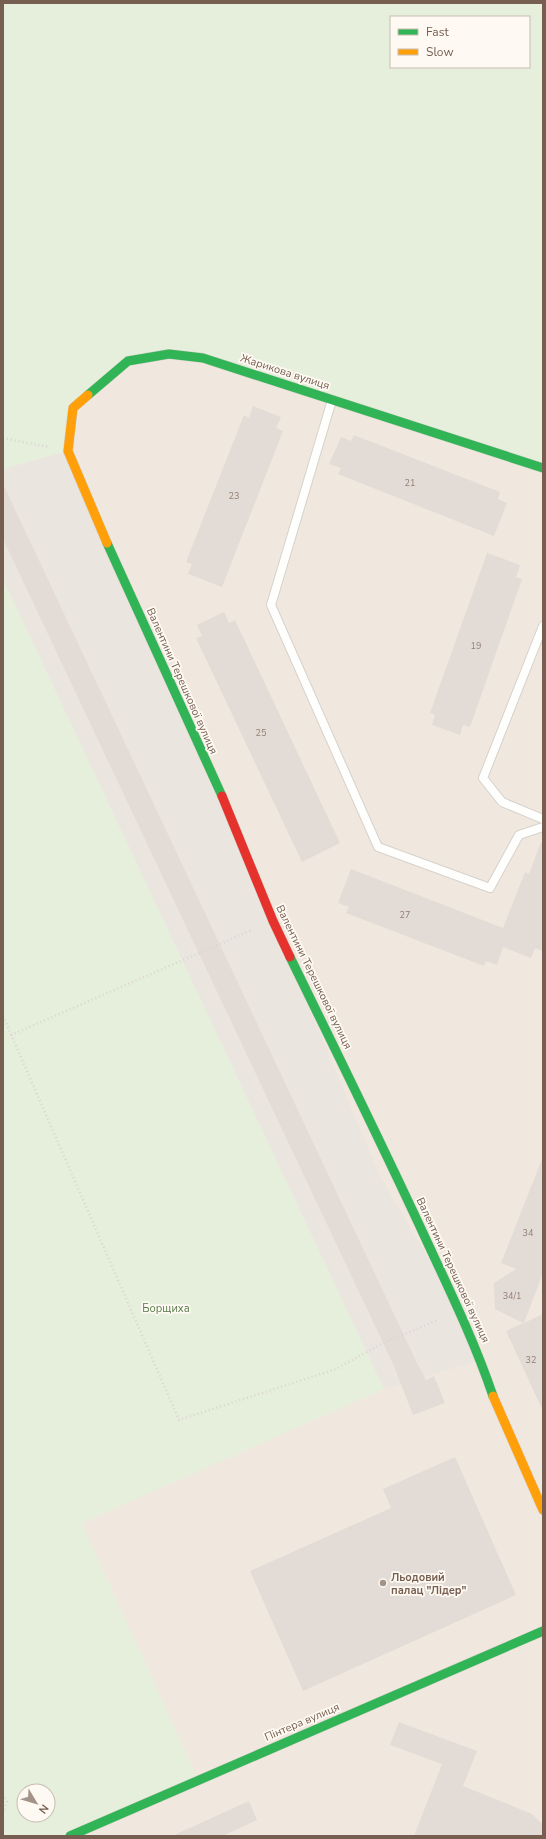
<svg xmlns="http://www.w3.org/2000/svg" width="546" height="1839" font-family="'Nunito Sans',sans-serif">
	<style>
		.residential { fill: #f0e8de; fill-rule: evenodd }
		.industrial { fill: #ebe5e0 }
		.green { fill: #e6eedc; fill-rule: evenodd }
		.building { fill: #e3dbd5 }
		.lines { fill: none; stroke-linecap: round; stroke-linejoin: round }
		.lane-casing { stroke: #d6d1cb; stroke-width: 10 }
		.fast-casing { stroke: #d6d1ca; stroke-width: 10 }
		.slow-casing { stroke: #d6d1ca; stroke-width: 10 }
		.jam-casing { stroke: #d6d1ca; stroke-width: 10 }
		.path { stroke: #dad5d0; stroke-width: 2.5; stroke-dasharray: 1 3; stroke-linecap: butt }
		.lane { stroke: #fefefd; stroke-width: 8 }
		.fast { stroke: #30b455; stroke-width: 9 }
		.slow { stroke: #ff9f0a; stroke-width: 9 }
		.jam { stroke: #e5322d; stroke-width: 9 }
		.poi-dot { fill: #a49388; stroke: #fefaf3; stroke-width: 1.5 }
		.labels { text-anchor: middle; dominant-baseline: central; stroke-width: 3.5; stroke-linejoin: round; paint-order: stroke }
		.number-label { font-size: 9px; fill: #948074 }
		.street-label { font-size: 11px; fill: #765e50; stroke: #fefaf3 }
		.park-label { font-size: 11px; fill: #567b48; stroke: #fefaf3 }
		.poi-label { font-size: 11px; font-weight: bold; fill: #765e50; stroke: #fefaf3; text-anchor: start }
	</style>
	<rect width="100%" height="100%" fill="#f8f5f0"/>
	<path class="residential" d="M 3,3 L 543,3 L 543,1836 L 3,1836 ZM 391,17 L 529,17 L 529,67 L 391,67 ZM 24,1791 L 48,1791 L 48,1815 L 24,1815 Z"/>
	<path class="industrial" d="M 68,451 L 273,921 L 380,1176 L 459,1311 L 481,1360 L 384,1389 L 3,579 L 3,469 Z"/>
	<path class="green" d="M 3,3 L 543,3 L 543,468 L 203,358 L 128,361 L 73,408 L 68,451 L 3,469 ZM 391,17 L 529,17 L 529,67 L 391,67 Z
		M 3,579 L 384,1389 L 82,1523 L 198,1780 L 70,1836 L 3,1836 ZM 24,1791 L 48,1791 L 48,1815 L 24,1815 Z"/>
	<path class="building" d="M 253,406 L 281,417 L 276,428 L 283,431 L 222,587 L 188,574 L 192,564 L 186,562 L 244,415 L 249,418 Z
		M 354,435 L 500,492 L 498,499 L 507,503 L 494,536 L 338,474 L 341,468 L 329,464 L 341,437 L 351,441 Z
		M 3,484 L 416,1361 L 426,1380 L 434,1376 L 445,1403 L 413,1415 L 394,1366 L 3,539 Z
		M 487,553 L 520,565 L 516,577 L 522,579 L 470,727 L 463,725 L 460,735 L 432,725 L 435,715 L 430,713 Z
		M 224,612 L 229,623 L 235,620 L 340,843 L 302,862 L 196,638 L 202,636 L 197,625 Z
		M 541,842 L 543,842 L 543,951 L 535,948 L 531,958 L 503,947 L 497,965 L 486,961 L 484,966 L 346,913 L 349,907 L 338,903 L 351,869 L 503,928 L 525,872 L 529,874 Z
		M 542,1159 L 543,1273 L 524,1323 L 543,1314 L 543,1411 L 506,1331 L 523,1323 L 495,1309 L 494,1283 L 516,1269 L 501,1263 Z
		M 455,1457 L 516,1595 L 303,1691 L 250,1571 L 391,1508 L 383,1489 Z
		M 399,1722 L 477,1751 L 463,1786 L 532,1814 L 543,1825 L 543,1836 L 414,1836 L 442,1764 L 390,1745 Z
		M 249,1801 L 257,1820 L 227,1834 L 221,1836 L 172,1836 Z"/>
	<g class="lines">
		<defs>
			<path id="lane" d="M 332,400 L 271,605 L 378,847 L 490,888 L 519,835 L 543,827
				M 543,626 L 483,778 L 502,802 L 543,819"/>
			<path id="fast" d="M 88,395 L 128,361 L 169,354 L 203,358 L 543,468
				M 107,543 L 222,796
				M 290,957 C 335,1049 380,1140 423,1233 C 448,1287 474,1340 493,1396
				M 70,1836 L 543,1631"/>
			<path id="slow" d="M 88,395 L 73,408 L 68,451 L 107,543
				M 493,1396 L 543,1510"/>
			<path id="jam" d="M 222,796 L 273,921 L 290,957"/>
		</defs>
		<use href="#lane" class="lane-casing"/>
		<use href="#fast" class="fast-casing"/>
		<use href="#slow" class="slow-casing"/>
		<use href="#jam" class="jam-casing"/>
		<path class="path" d="M 3,438 L 48,447
			M 3,1016 L 179,1420 L 336,1369 L 381,1344 L 438,1320
			M 11,1035 L 252,930
			M 3,1794 L 7,1802 L 3,1813"/>
		<use href="#lane" class="lane"/>
		<use href="#fast" class="fast"/>
		<use href="#slow" class="slow"/>
		<use href="#jam" class="jam"/>
	</g>
	<circle class="poi-dot" cx="383" cy="1583" r="4"/>
	<g class="labels">
		<g class="number-label">
			<text x="410" y="483">21</text>
			<text x="234" y="496">23</text>
			<text x="476" y="646">19</text>
			<text x="261" y="733">25</text>
			<text x="405" y="915">27</text>
			<text x="528" y="1233">34</text>
			<text x="512" y="1296">34/1</text>
			<text x="531" y="1360">32</text>
		</g>
		<g class="street-label">
			<text transform="translate(285 372) rotate(18)">Жарикова вулиця</text>
			<text transform="translate(182 681) rotate(66)">Валентини Терешкової вулиця</text>
			<text transform="translate(314 977) rotate(64)">Валентини Терешкової вулиця</text>
			<text transform="translate(453 1270) rotate(65)">Валентини Терешкової вулиця</text>
			<text transform="translate(302 1722) rotate(-23)">Пінтера вулиця</text>
		</g>
		<g class="park-label">
			<text x="166" y="1308">Борщиха</text>
		</g>
		<g class="poi-label">
			<text x="391" y="1577">Льодовий<tspan x="391" dy="13">палац "Лідер"</tspan></text>
		</g>
	</g>
	<rect width="546" height="1839" fill="none" stroke="#765e50" stroke-width="8"/>
	<rect x="390" y="16" width="140" height="52" fill="#fefaf3" stroke="#c8bcb2"/>
	<rect x="398" y="29" width="20" height="6" fill="#30b455" stroke="#c8bcb2"/>
	<text x="426" y="36" font-size="12" fill="#765e50">Fast</text>
	<rect x="398" y="49" width="20" height="6" fill="#ff9f0a" stroke="#c8bcb2"/>
	<text x="426" y="56" font-size="12" fill="#765e50">Slow</text>
	<g transform="translate(36 1803) rotate(128)"><circle r="19" fill="#fefaf3" stroke="#c8bcb2"/>
	<path d="M0-3L7 15L0 10L-7 15Z" fill="#a49388"/>
	<text y="-6" font-size="11" font-weight="bold" text-anchor="middle" fill="#765e50">N</text>
	</g>
</svg>
